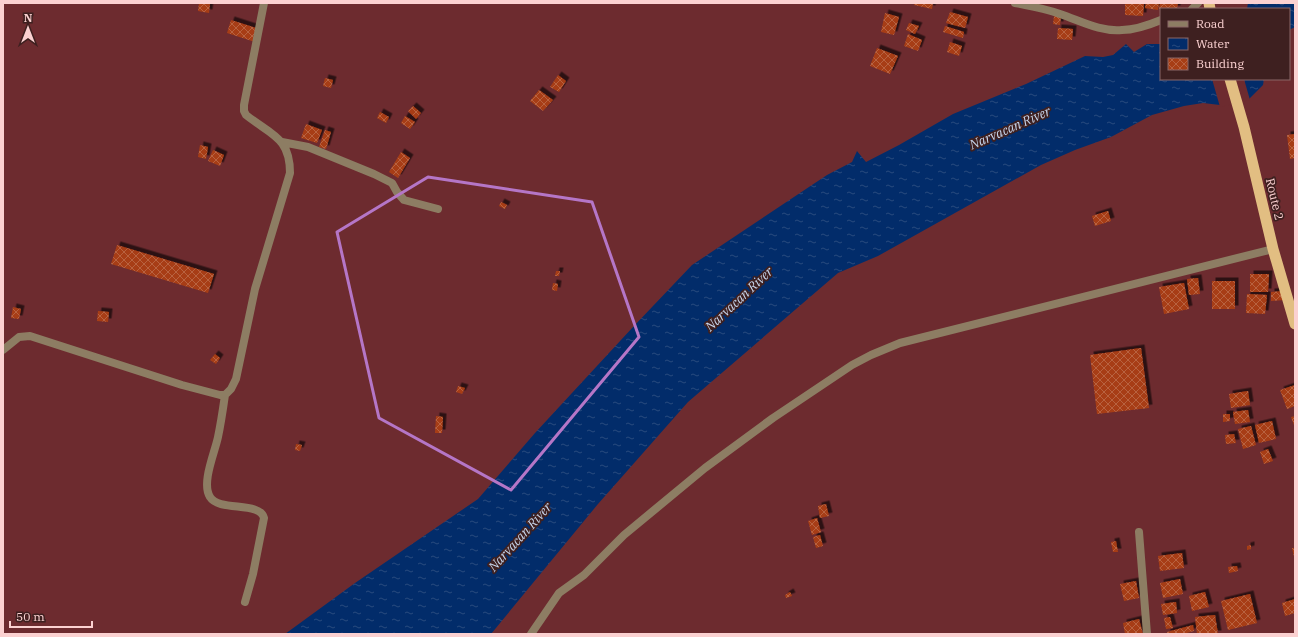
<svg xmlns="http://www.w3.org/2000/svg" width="1298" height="637" font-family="'IBM Plex Serif',serif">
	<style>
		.water { fill: url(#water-ripples) }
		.pier { fill: #6d2b2f }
		.building { fill: url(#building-cross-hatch); filter: url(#shadow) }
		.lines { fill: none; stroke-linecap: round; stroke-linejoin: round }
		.minor { stroke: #8d7d63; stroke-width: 8 }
		.trunk { stroke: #e2be82; stroke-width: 11 }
		.marked { fill: none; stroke: #b576c7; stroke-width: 3; stroke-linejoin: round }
		.labels { text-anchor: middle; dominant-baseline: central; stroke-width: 3.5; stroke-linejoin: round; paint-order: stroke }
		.street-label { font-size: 12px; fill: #fbd1d1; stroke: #3e2020 }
		.water-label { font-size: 13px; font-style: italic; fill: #c8d6ed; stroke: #3e2020 }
	</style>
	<defs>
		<pattern id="water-ripples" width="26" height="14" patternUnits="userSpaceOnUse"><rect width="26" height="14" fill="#022c6a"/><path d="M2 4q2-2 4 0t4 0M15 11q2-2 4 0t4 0" fill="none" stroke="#284a7e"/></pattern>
		<pattern id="building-cross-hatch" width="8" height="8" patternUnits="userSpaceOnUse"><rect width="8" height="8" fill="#a73e15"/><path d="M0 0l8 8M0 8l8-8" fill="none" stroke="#b86241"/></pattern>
		<filter id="shadow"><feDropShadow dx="3.5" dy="-3.5" stdDeviation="0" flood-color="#0009"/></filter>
	</defs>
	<rect width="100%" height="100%" fill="#6d2b2f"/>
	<path class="water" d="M 1248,3 L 1295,3 L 1295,27 L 1289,30 L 1289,9 L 1247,9 Z
		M 1126,44 L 1134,52 L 1147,44 L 1161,44 L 1161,79 L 1264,79 L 1263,85 L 1249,99 L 1220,105 L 1203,103 L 1184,106 L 1152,115 L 1111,137 L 1075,150 L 1041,165 L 878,256 L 838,273 L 688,402 L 598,504 L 491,634 L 285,634 L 355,583 L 478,499 L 535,433 L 633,327 L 692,265 L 827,175 L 852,162 L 857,151 L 866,162 L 899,145 L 953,114 L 1026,84 L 1085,56 L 1103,57 L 1113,55 Z"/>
	<path class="pier" d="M 1212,79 L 1244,79 L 1250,100 L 1220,107 Z"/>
	<path class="building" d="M 199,3 L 210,4 L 209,13 L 198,11 Z
		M 915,3 L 933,3 L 932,9 L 914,5 Z
		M 1125,3 L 1144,3 L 1143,16 L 1125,15 Z
		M 1146,3 L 1159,3 L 1158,10 L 1145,8 Z
		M 1160,3 L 1178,3 L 1177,9 L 1159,9 Z
		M 950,12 L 968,17 L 965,28 L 946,23 Z
		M 885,13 L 899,17 L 894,35 L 881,32 Z
		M 1054,16 L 1061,16 L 1060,25 L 1053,24 Z
		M 231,20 L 259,29 L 255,42 L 227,33 Z
		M 909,23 L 919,26 L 915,34 L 906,30 Z
		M 945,26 L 964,32 L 963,38 L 943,32 Z
		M 1058,28 L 1073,29 L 1072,40 L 1057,39 Z
		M 908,34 L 922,40 L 918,51 L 904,46 Z
		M 950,42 L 962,46 L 959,56 L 947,52 Z
		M 877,48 L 898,56 L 890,74 L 870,66 Z
		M 558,75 L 566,81 L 559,92 L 550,87 Z
		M 325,78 L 333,80 L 331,88 L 323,86 Z
		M 539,90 L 553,100 L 543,111 L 530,101 Z
		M 413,106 L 421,113 L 416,119 L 408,111 Z
		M 380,112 L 389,117 L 386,123 L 377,118 Z
		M 405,116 L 415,122 L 410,129 L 401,123 Z
		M 306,124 L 322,130 L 317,143 L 301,138 Z
		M 325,130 L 331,132 L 326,149 L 319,147 Z
		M 1295,134 L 1295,158 L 1290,159 L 1287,135 Z
		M 200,145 L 208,147 L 206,159 L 198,157 Z
		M 213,150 L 224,155 L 220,166 L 208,161 Z
		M 401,152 L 410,158 L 398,178 L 389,172 Z
		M 501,202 L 507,205 L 505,209 L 499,206 Z
		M 1108,211 L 1111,221 L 1095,226 L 1092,216 Z
		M 117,245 L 214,274 L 208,293 L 111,264 Z
		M 556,271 L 560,271 L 559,276 L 555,276 Z
		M 1250,274 L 1269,274 L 1268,292 L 1250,292 Z
		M 1198,278 L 1200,294 L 1189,295 L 1187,279 Z
		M 1212,281 L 1235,281 L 1235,309 L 1212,309 Z
		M 553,283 L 558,284 L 557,291 L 552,290 Z
		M 1184,283 L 1189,309 L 1164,314 L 1159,287 Z
		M 1284,291 L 1285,300 L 1271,301 L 1271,292 Z
		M 1247,294 L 1267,295 L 1265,314 L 1246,313 Z
		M 13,307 L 21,309 L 19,319 L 11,318 Z
		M 98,311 L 109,312 L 108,322 L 97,321 Z
		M 1141,348 L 1149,408 L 1097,414 L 1090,355 Z
		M 215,354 L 220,358 L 216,364 L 210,360 Z
		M 1295,385 L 1295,406 L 1287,409 L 1280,390 Z
		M 458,386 L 465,388 L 462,394 L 456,392 Z
		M 1248,391 L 1250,405 L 1231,408 L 1229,394 Z
		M 1248,410 L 1250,422 L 1235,424 L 1233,412 Z
		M 1223,414 L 1230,414 L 1230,421 L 1223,422 Z
		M 436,416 L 443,417 L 442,433 L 435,433 Z
		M 1295,416 L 1295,428 L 1291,417 Z
		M 1272,421 L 1276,439 L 1259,443 L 1255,425 Z
		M 1251,426 L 1256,445 L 1243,449 L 1238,429 Z
		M 1234,434 L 1236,443 L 1226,444 L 1225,435 Z
		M 296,444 L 302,445 L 300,451 L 295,450 Z
		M 1268,449 L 1273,461 L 1264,464 L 1260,452 Z
		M 826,504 L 829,516 L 820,518 L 818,506 Z
		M 817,518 L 821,532 L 812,535 L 808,521 Z
		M 820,535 L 823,546 L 816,548 L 813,537 Z
		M 1116,541 L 1118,552 L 1113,552 L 1111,542 Z
		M 1251,545 L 1251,549 L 1247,550 L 1247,546 Z
		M 1292,548 L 1295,548 L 1295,557 L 1294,557 Z
		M 1182,553 L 1184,568 L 1160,571 L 1158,556 Z
		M 1237,566 L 1238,571 L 1229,573 L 1228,567 Z
		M 1180,579 L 1183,594 L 1163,598 L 1160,583 Z
		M 1136,581 L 1139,598 L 1124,601 L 1120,584 Z
		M 790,592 L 792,596 L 786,598 L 785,595 Z
		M 1205,592 L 1209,607 L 1192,611 L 1189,596 Z
		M 1250,594 L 1257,623 L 1228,630 L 1221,601 Z
		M 1295,599 L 1295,613 L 1285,616 L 1282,603 Z
		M 1176,602 L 1177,613 L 1163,615 L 1161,604 Z
		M 1215,615 L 1218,634 L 1197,634 L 1195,617 Z
		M 1170,617 L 1173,628 L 1166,629 L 1164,618 Z
		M 1139,619 L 1143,634 L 1125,634 L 1123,623 Z
		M 1193,625 L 1194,631 L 1183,634 L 1167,634 L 1167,632 Z"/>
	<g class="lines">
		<path class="minor" d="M 1015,3 C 1030,6 1046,9 1060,14 C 1081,21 1100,32 1122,30 C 1135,30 1149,25 1161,20
			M 1192,9 L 1198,3
			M 282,142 L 308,147 L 374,174 L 392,183 L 397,192 L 404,200 L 438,209
			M 3,350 L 19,337 L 30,336 L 182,385 L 220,395 L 225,395 L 231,389 L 236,379 L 255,289 L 290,173 C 290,137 271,135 246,115 L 244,111 L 244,105 L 264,3
			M 225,395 C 223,409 221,423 218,437 C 215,452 201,483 210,497 C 219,512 260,501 264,518 L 253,574 L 245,602
			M 1139,532 L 1147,634
			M 531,634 L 559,593 L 584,575 L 624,535 L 705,468 L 773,418 L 852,365 L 871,355 L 900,343 L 1273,249"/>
		<path class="trunk" d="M 1209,3 L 1210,9
			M 1230,79 L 1244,127 L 1273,249 L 1295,324"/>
	</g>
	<path class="marked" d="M 428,177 L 592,202 L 639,337 L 511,490 L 379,418 L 337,232 Z"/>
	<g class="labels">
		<g class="street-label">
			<text transform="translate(1275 199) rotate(77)">Route 2</text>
		</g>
		<g class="water-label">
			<text transform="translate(1010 128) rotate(-24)">Narvacan River</text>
			<text transform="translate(739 299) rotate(-43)">Narvacan River</text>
			<text transform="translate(520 537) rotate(-48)">Narvacan River</text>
		</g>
	</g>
	<rect width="1298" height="637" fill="none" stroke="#fbd1d1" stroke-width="8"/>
	<rect x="1160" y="8" width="130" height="72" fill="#3e2020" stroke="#8a6767"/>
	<rect x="1168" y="21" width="20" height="6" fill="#8d7d63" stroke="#8a6767"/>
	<text x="1196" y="28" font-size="12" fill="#fbd1d1">Road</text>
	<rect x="1168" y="38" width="20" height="12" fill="url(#water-ripples)" stroke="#8a6767"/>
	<text x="1196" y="48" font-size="12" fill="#fbd1d1">Water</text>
	<rect x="1168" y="58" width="20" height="12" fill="url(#building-cross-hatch)" stroke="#8a6767"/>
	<text x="1196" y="68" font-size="12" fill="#fbd1d1">Building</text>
	<g transform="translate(28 28)" stroke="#3e2020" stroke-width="3" paint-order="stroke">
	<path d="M0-3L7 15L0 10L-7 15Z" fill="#fbd1d1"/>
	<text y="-6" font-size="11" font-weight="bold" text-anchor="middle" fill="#fbd1d1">N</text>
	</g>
	<path d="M10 621v6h82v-6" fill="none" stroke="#fbd1d1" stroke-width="2"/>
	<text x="16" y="621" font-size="12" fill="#fbd1d1" stroke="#3e2020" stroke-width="3" paint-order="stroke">50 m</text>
</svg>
